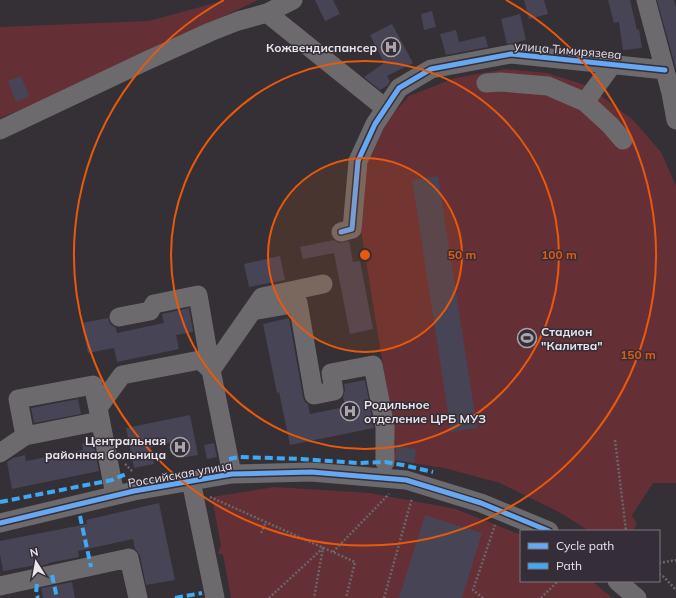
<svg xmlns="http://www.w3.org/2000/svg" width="676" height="598" font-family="Mulish,sans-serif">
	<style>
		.green { fill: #643036 }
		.building { fill: #474455 }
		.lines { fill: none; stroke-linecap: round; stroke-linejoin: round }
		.path { stroke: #696769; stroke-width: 2.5; stroke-dasharray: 2 2; stroke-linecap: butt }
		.minor { stroke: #6c6a6c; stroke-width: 19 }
		.quiet { stroke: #3fa9f5; stroke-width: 4; stroke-dasharray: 8 4; stroke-linecap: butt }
		.cycleway-casing { stroke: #352e38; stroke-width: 8 }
		.cycleway { stroke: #66a8f1; stroke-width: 5 }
		.ring { fill: none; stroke: #e8590c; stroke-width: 2 }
		.labels { text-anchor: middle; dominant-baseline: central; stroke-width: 3; stroke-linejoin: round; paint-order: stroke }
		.poi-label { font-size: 12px; font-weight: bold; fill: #e8e4ea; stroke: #352e38; text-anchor: end }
		.street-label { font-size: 12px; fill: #e8e4ea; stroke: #352e38 }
		.centre { fill: #e8590c; stroke: #352e38; stroke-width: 2 }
		.ring-label { font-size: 12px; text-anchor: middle; font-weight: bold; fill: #e8590c; stroke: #352e38; stroke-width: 3; stroke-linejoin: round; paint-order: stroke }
	</style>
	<rect width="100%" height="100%" fill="#343036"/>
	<path class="green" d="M 226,0 L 258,0 L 56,95 L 0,118 L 0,27 L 149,21 Z
		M 506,69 L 547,73 L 588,86 L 633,120 L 661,152 L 676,186 L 676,483 L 653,483 L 632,515 L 637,524 L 632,531 L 589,531 L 559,512 L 500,483 L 444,468 L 393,460 L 396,446 L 361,230 L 361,176 L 383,125 L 409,96 L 455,78 Z
		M 275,487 L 370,493 L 456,509 L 521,535 L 521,581 L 592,581 L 612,598 L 231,598 L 223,555 L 218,553 L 221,546 L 212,497 Z"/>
	<path class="building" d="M 315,0 L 333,0 L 340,14 L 325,21 Z
		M 524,0 L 544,0 L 548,14 L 529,19 Z
		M 608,0 L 630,0 L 637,30 L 639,29 L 642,48 L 623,50 L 619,22 L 614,23 Z
		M 657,0 L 674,0 L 676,8 L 676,69 Z
		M 432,11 L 436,27 L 424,30 L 421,14 Z
		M 520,14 L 526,40 L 514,43 L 507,44 L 501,19 Z
		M 392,24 L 413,63 L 387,76 L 390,81 L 388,85 L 380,90 L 364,77 L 384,63 L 370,35 Z
		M 456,30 L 459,42 L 485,36 L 488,47 L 446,55 L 440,34 Z
		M 21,76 L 29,96 L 16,102 L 8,81 Z
		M 438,176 L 477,428 L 451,432 L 412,180 Z
		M 334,240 L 339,243 L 349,241 L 353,262 L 360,261 L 373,329 L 350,334 L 334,253 L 303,259 L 300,247 Z
		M 280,256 L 285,280 L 249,287 L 244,264 Z
		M 189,308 L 193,332 L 176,335 L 179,349 L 117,362 L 114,348 L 88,353 L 82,323 L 108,318 L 110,324 L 116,328 L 117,333 L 164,323 L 162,314 Z
		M 289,318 L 303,397 L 305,402 L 308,404 L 310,414 L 345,407 L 343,397 L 344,394 L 345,390 L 344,384 L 365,380 L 374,428 L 290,445 L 279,392 L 277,393 L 263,324 Z
		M 78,399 L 81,414 L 34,423 L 31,408 Z
		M 190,415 L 198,455 L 180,458 L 177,441 L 151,447 L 154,464 L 134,468 L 126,428 Z
		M 93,441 L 99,471 L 12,489 L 7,462 L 13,458 L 25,455 L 26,461 L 83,450 L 82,444 Z
		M 214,443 L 217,457 L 207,459 L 204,445 Z
		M 396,446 L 416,449 L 414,463 L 396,460 Z
		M 159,503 L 175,580 L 146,585 L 140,556 L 137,551 L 135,549 L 133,539 L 78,551 L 79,557 L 48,563 L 48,564 L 37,567 L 36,565 L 3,571 L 0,555 L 0,541 L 87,524 L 86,520 Z
		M 425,515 L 482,533 L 462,598 L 399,598 Z
		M 72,582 L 75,598 L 43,598 L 41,588 Z"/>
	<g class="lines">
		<path class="path" d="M 615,440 L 626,531
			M 125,464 L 133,472
			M 210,497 L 355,562 L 346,598
			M 261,533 L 266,522
			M 333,552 L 389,494
			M 659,563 L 676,560
			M 659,574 L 664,577 L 676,590
			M 269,598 L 323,548 L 314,598
			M 384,598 L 412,498
			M 483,598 L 473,590 L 495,525
			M 541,598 L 558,581"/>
		<path class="minor" d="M 646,0 L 671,93 L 676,120
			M 267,13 L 385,108
			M 486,83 L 501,82 L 548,86 L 585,102 L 612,65
			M 585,102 L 610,125 L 623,140
			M 0,130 L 146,61 L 210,32 L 238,21 L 267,13 L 293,0
			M 341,232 L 352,229 L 358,161 L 375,124 L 399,88 L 431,69 L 511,54 L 665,70
			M 252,311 L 298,303 L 314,395 L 334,391 L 331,373 L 373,365 L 385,427 L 385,462
			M 98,408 L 93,385 L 18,399 L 25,436 L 100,421
			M 0,453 L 25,436
			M 232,474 L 211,370 L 262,297 L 323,284
			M 191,481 L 215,598
			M 115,495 L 98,408 L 122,375 L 200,360 L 211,370 L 198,295 L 154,304 L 150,311 L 119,317
			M 0,523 L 134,491 L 232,474 L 311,472 L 406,480 L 481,503 L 549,531
			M 617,581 L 637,598
			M 0,586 L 129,558 L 138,598"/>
		<path class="quiet" d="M 229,459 L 239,457 L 301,459 L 358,463 L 385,462 L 403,465 L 433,472
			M 0,502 L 112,480 L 126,474
			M 80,516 L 91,567
			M 52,575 L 57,598
			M 37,584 L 36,593 L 38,598
			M 175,598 L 202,593"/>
		<defs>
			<path id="cycleway" d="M 341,232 L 352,229 L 358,161 L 375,124 L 399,88 L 431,69 L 511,54 L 665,70
				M 0,523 L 134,491 L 232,474 L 311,472 L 406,480 L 481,503 L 549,531"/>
		</defs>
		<use href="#cycleway" class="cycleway-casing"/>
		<use href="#cycleway" class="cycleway"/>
	</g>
	<circle cx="365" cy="255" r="97" fill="#e8590c" fill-opacity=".12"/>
	<g class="ring">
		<circle cx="365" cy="255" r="97"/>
		<circle cx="365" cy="255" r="194"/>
		<path d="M506 0A291 291 0 1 1 224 0"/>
	</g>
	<defs>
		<symbol id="hospital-ring" viewBox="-11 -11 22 22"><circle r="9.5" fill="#352e38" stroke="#a9a5ab" stroke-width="1.5"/><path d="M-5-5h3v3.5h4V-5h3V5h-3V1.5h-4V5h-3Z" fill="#a9a5ab"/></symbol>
		<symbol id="stadium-ring" viewBox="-11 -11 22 22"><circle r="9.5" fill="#352e38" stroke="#a9a5ab" stroke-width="1.5"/><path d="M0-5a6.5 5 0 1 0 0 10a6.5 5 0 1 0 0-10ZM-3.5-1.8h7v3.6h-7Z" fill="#a9a5ab"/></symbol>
	</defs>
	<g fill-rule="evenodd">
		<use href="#hospital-ring" x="380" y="36" width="22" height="22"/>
		<use href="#stadium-ring" x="516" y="327" width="22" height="22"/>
		<use href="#hospital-ring" x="339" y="400" width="22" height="22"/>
		<use href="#hospital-ring" x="169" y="436" width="22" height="22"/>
	</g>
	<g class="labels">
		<g class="poi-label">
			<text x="377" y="47">Кожвендиспансер</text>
			<text x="541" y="331" text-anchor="start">Стадион<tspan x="541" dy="14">"Калитва"</tspan></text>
			<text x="364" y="404" text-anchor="start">Родильное<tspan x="364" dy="14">отделение ЦРБ МУЗ</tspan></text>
			<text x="166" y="440">Центральная<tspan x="166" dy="14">районная больница</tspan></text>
		</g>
		<g class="street-label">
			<text transform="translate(568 50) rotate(5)">улица Тимирязева</text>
			<text transform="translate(180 474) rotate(-10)">Российская улица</text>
		</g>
	</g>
	<circle cx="365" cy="255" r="6" class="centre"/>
	<g class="ring-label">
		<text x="462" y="259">50 m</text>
		<text x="559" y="259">100 m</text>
		<text x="638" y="359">150 m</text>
	</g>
	<rect x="520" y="530" width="140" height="52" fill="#352e38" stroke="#7d777f"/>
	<rect x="528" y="543" width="20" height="6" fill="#66a8f1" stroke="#7d777f"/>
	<text x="556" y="550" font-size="12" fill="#e8e4ea">Cycle path</text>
	<rect x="528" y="563" width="20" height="6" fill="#3fa9f5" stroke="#7d777f"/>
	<text x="556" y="570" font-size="12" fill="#e8e4ea">Path</text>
	<g transform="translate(36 562) rotate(349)" stroke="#352e38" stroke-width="3" paint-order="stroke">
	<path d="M0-3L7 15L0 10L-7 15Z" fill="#e8e4ea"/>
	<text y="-6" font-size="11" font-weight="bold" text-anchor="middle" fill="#e8e4ea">N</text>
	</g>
</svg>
